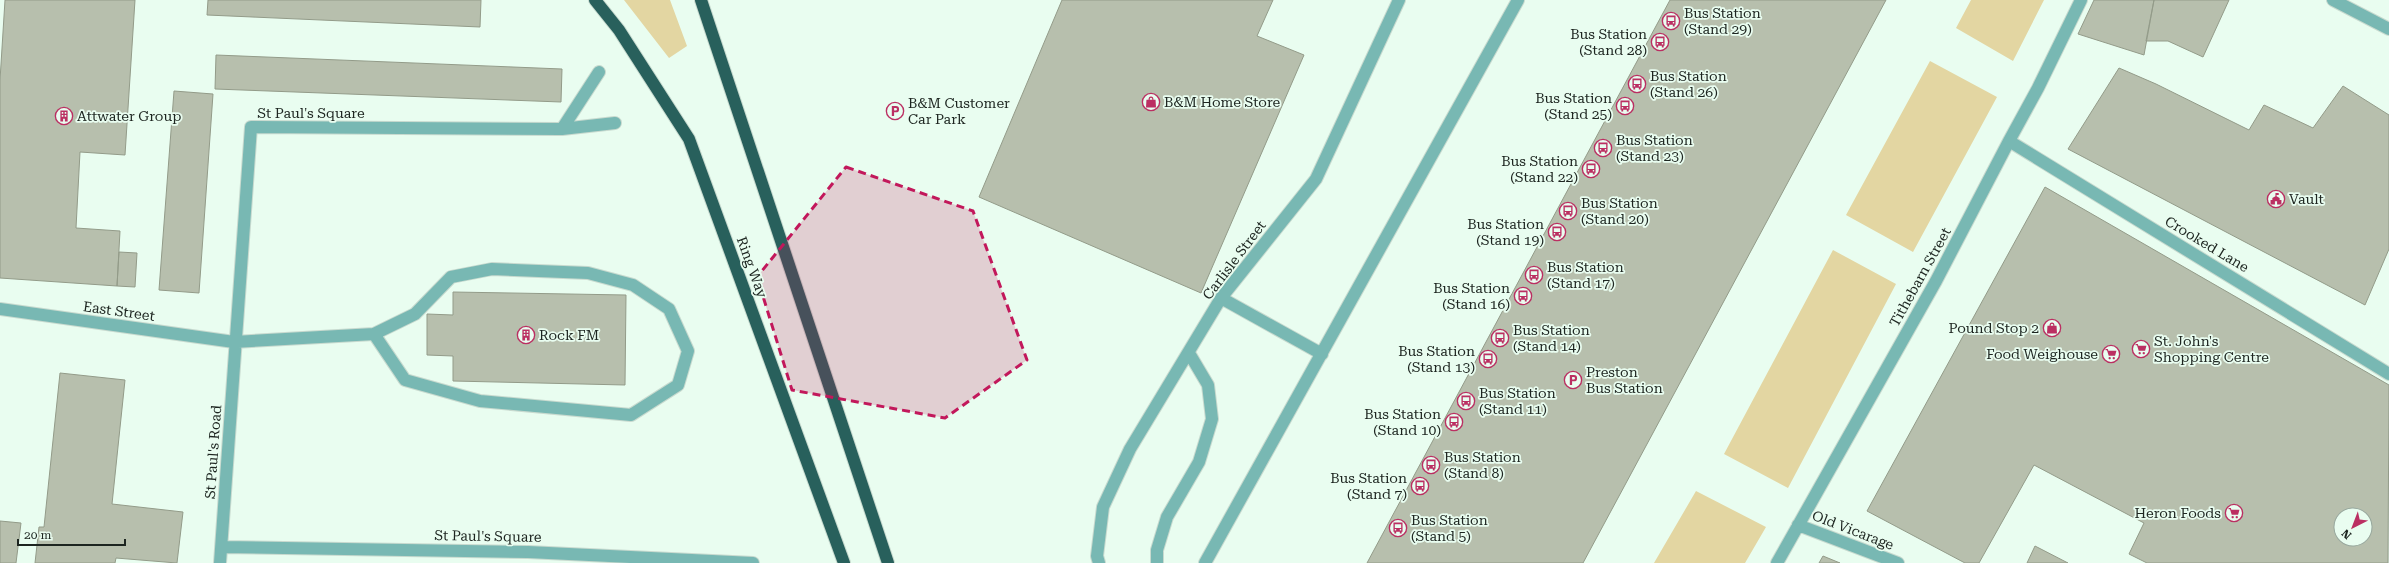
<svg xmlns="http://www.w3.org/2000/svg" width="2389" height="563" font-family="'Roboto Serif',serif">
	<style>
		.green { fill: #e3d6a2 }
		.building { fill: #b7bfad; stroke: #939b89; fill-rule: evenodd }
		.lines { fill: none; stroke-linecap: round; stroke-linejoin: round }
		.minor-casing { stroke: #c8dacf; stroke-width: 14 }
		.highway-casing { stroke: #c8dacf; stroke-width: 14 }
		.minor { stroke: #78b8b3; stroke-width: 12 }
		.highway { stroke: #28605c; stroke-width: 12 }
		.marked { fill: #c2185b; fill-opacity: 0.2; stroke: #c2185b; stroke-width: 3; stroke-dasharray: 8 5; stroke-linejoin: round }
		.labels { text-anchor: middle; dominant-baseline: central; stroke-width: 3.5; stroke-linejoin: round; paint-order: stroke }
		.poi-label { font-size: 14px; fill: #1d2520; stroke: #e9fdf0; text-anchor: start }
		.street-label { font-size: 14px; fill: #1d2520; stroke: #e9fdf0 }
	</style>
	<rect width="100%" height="100%" fill="#e9fdf0"/>
	<path class="green" d="M 624,0 L 670,0 L 687,46 L 669,58 Z
		M 1971,0 L 2044,0 L 2013,61 L 1956,28 Z
		M 1930,61 L 1997,97 L 1913,252 L 1846,215 Z
		M 1833,250 L 1896,284 L 1788,488 L 1724,454 Z
		M 1696,491 L 1766,527 L 1745,563 L 1654,563 Z"/>
	<path class="building" d="M 5,0 L 135,0 L 125,155 L 80,152 L 76,228 L 120,231 L 117,286 L 0,278 L 0,80 Z
		M 208,0 L 481,0 L 480,27 L 207,15 Z
		M 1062,0 L 1273,0 L 1257,36 L 1304,55 L 1201,293 L 979,197 Z
		M 1670,0 L 1886,0 L 1583,563 L 1367,563 Z
		M 2094,0 L 2154,0 L 2144,55 L 2078,34 Z
		M 2154,0 L 2229,0 L 2203,57 L 2168,41 L 2146,41 Z
		M 216,55 L 562,69 L 561,102 L 215,89 Z
		M 2119,68 L 2156,84 L 2249,130 L 2264,105 L 2313,128 L 2343,86 L 2389,115 L 2389,249 L 2365,305 L 2068,149 Z
		M 174,91 L 213,94 L 199,293 L 159,290 Z
		M 2045,187 L 2389,385 L 2388,563 L 2147,563 L 2129,554 L 2144,523 L 2034,465 L 1979,563 L 1965,563 L 1867,511 ZM 2341,515 L 2365,515 L 2365,539 L 2341,539 Z
		M 119,252 L 137,253 L 135,287 L 117,286 Z
		M 453,292 L 626,295 L 625,385 L 453,381 L 453,356 L 427,355 L 427,314 L 453,315 Z
		M 60,373 L 125,380 L 112,504 L 183,512 L 177,563 L 116,558 L 115,563 L 35,563 L 39,527 L 44,527 Z
		M 0,521 L 21,523 L 16,563 L 0,563 Z
		M 2035,546 L 2068,563 L 2027,563 Z
		M 1823,556 L 1840,563 L 1819,563 Z"/>
	<g class="lines">
		<defs>
			<path id="minor" d="M 2333,0 L 2389,29
				M 562,129 L 599,72
				M 2009,141 L 2389,374
				M 1221,298 L 1322,354
				M 0,309 L 234,342 L 374,334 L 405,380 L 480,401 L 631,415 L 678,385 L 688,351 L 669,309 L 633,285 L 588,273 L 492,269 L 451,277 L 415,314 L 374,334
				M 1798,525 L 1898,563
				M 222,547 L 528,552 L 753,563
				M 220,563 L 251,127 L 562,129 L 615,123
				M 1099,563 L 1097,556 L 1103,507 L 1130,449 L 1221,298 L 1316,179 L 1399,0
				M 1157,563 L 1157,550 L 1167,517 L 1199,462 L 1212,419 L 1208,385 L 1189,353
				M 1205,563 L 1518,0
				M 1777,563 L 1936,281 L 2009,141 L 2038,88 L 2081,0"/>
			<path id="highway" d="M 595,0 L 619,30 L 689,139 L 844,563
				M 701,0 L 888,563"/>
		</defs>
		<use href="#minor" class="minor-casing"/>
		<use href="#highway" class="highway-casing"/>
		<use href="#minor" class="minor"/>
		<use href="#highway" class="highway"/>
	</g>
	<path class="marked" d="M 846,167 L 973,211 L 1027,360 L 945,418 L 792,390 L 757,277 Z"/>
	<defs>
		<symbol id="bus-ring" viewBox="-11 -11 22 22"><circle r="9.5" fill="#e9fdf0" stroke="#bb2f62" stroke-width="1.5"/><path d="M-5-6H5V4H4V6H2V4H-2V6H-4V4H-5ZM-3.5-4V0h7V-4ZM-3.5 1.2v1.5H-2V1.2ZM2 1.2v1.5H3.5V1.2Z" fill="#bb2f62"/></symbol>
		<symbol id="shop-ring" viewBox="-11 -11 22 22"><circle r="9.5" fill="#e9fdf0" stroke="#bb2f62" stroke-width="1.5"/><path d="M-5-2.5h2.3a2.7 3.5 0 0 1 5.4 0H5L5.5 6h-11ZM-1.5-2.5h3a1.5 2.3 0 0 0-3 0Z" fill="#bb2f62"/></symbol>
		<symbol id="parking-ring" viewBox="-11 -11 22 22"><circle r="9.5" fill="#e9fdf0" stroke="#bb2f62" stroke-width="1.5"/><path d="M-3.5-5.5H1a3.5 3.5 0 0 1 0 7H-1V5.5H-3.5ZM-1-3.4V-.6H.8a1.4 1.4 0 0 0 0-2.8Z" fill="#bb2f62"/></symbol>
		<symbol id="building-ring" viewBox="-11 -11 22 22"><circle r="9.5" fill="#e9fdf0" stroke="#bb2f62" stroke-width="1.5"/><path d="M-4-6H4V6H1V3H-1V6H-4ZM-2.5-4.3h1.7v1.8h-1.7ZM.8-4.3h1.7v1.8H.8ZM-2.5-1h1.7V.8h-1.7ZM.8-1h1.7V.8H.8Z" fill="#bb2f62"/></symbol>
		<symbol id="civic-ring" viewBox="-11 -11 22 22"><circle r="9.5" fill="#e9fdf0" stroke="#bb2f62" stroke-width="1.5"/><path d="M-.6-6.5H3V-4.5H.6V-3L4-1V1h2V6H-6V1h2V-1L-.6-3ZM-1.2 2.5V6h2.4V2.5Z" fill="#bb2f62"/></symbol>
		<symbol id="supermarket-ring" viewBox="-11 -11 22 22"><circle r="9.5" fill="#e9fdf0" stroke="#bb2f62" stroke-width="1.5"/><path d="M-6-5.5h2.5l.6 2H6L4.5 2H-2.5L-4.4-4H-6ZM-1.5 3.2a1.3 1.3 0 1 0 .1 0ZM3 3.2a1.3 1.3 0 1 0 .1 0Z" fill="#bb2f62"/></symbol>
	</defs>
	<g fill-rule="evenodd">
		<use href="#bus-ring" x="1661" y="11" width="20" height="20"/>
		<use href="#bus-ring" x="1650" y="32" width="20" height="20"/>
		<use href="#bus-ring" x="1627" y="74" width="20" height="20"/>
		<use href="#shop-ring" x="1141" y="92" width="20" height="20"/>
		<use href="#bus-ring" x="1615" y="96" width="20" height="20"/>
		<use href="#parking-ring" x="885" y="101" width="20" height="20"/>
		<use href="#building-ring" x="54" y="106" width="20" height="20"/>
		<use href="#bus-ring" x="1593" y="138" width="20" height="20"/>
		<use href="#bus-ring" x="1581" y="159" width="20" height="20"/>
		<use href="#civic-ring" x="2266" y="189" width="20" height="20"/>
		<use href="#bus-ring" x="1558" y="201" width="20" height="20"/>
		<use href="#bus-ring" x="1547" y="222" width="20" height="20"/>
		<use href="#bus-ring" x="1524" y="265" width="20" height="20"/>
		<use href="#bus-ring" x="1513" y="286" width="20" height="20"/>
		<use href="#shop-ring" x="2042" y="318" width="20" height="20"/>
		<use href="#building-ring" x="516" y="325" width="20" height="20"/>
		<use href="#bus-ring" x="1490" y="328" width="20" height="20"/>
		<use href="#supermarket-ring" x="2131" y="339" width="20" height="20"/>
		<use href="#supermarket-ring" x="2101" y="344" width="20" height="20"/>
		<use href="#bus-ring" x="1478" y="349" width="20" height="20"/>
		<use href="#parking-ring" x="1563" y="370" width="20" height="20"/>
		<use href="#bus-ring" x="1456" y="391" width="20" height="20"/>
		<use href="#bus-ring" x="1444" y="412" width="20" height="20"/>
		<use href="#bus-ring" x="1421" y="455" width="20" height="20"/>
		<use href="#bus-ring" x="1410" y="476" width="20" height="20"/>
		<use href="#supermarket-ring" x="2224" y="503" width="20" height="20"/>
		<use href="#bus-ring" x="1388" y="518" width="20" height="20"/>
	</g>
	<g class="labels">
		<g class="poi-label">
			<text x="1684" y="13">Bus Station<tspan x="1684" dy="16">(Stand 29)</tspan></text>
			<text x="1647" y="34" text-anchor="end">Bus Station<tspan x="1647" dy="16">(Stand 28)</tspan></text>
			<text x="1650" y="76">Bus Station<tspan x="1650" dy="16">(Stand 26)</tspan></text>
			<text x="1612" y="98" text-anchor="end">Bus Station<tspan x="1612" dy="16">(Stand 25)</tspan></text>
			<text x="1164" y="102">B&amp;M Home Store</text>
			<text x="908" y="103">B&amp;M Customer<tspan x="908" dy="16">Car Park</tspan></text>
			<text x="77" y="116">Attwater Group</text>
			<text x="1616" y="140">Bus Station<tspan x="1616" dy="16">(Stand 23)</tspan></text>
			<text x="1578" y="161" text-anchor="end">Bus Station<tspan x="1578" dy="16">(Stand 22)</tspan></text>
			<text x="2289" y="199">Vault</text>
			<text x="1581" y="203">Bus Station<tspan x="1581" dy="16">(Stand 20)</tspan></text>
			<text x="1544" y="224" text-anchor="end">Bus Station<tspan x="1544" dy="16">(Stand 19)</tspan></text>
			<text x="1547" y="267">Bus Station<tspan x="1547" dy="16">(Stand 17)</tspan></text>
			<text x="1510" y="288" text-anchor="end">Bus Station<tspan x="1510" dy="16">(Stand 16)</tspan></text>
			<text x="2039" y="328" text-anchor="end">Pound Stop 2</text>
			<text x="1513" y="330">Bus Station<tspan x="1513" dy="16">(Stand 14)</tspan></text>
			<text x="539" y="335">Rock FM</text>
			<text x="2154" y="341">St. John's<tspan x="2154" dy="16">Shopping Centre</tspan></text>
			<text x="1475" y="351" text-anchor="end">Bus Station<tspan x="1475" dy="16">(Stand 13)</tspan></text>
			<text x="2098" y="354" text-anchor="end">Food Weighouse</text>
			<text x="1586" y="372">Preston<tspan x="1586" dy="16">Bus Station</tspan></text>
			<text x="1479" y="393">Bus Station<tspan x="1479" dy="16">(Stand 11)</tspan></text>
			<text x="1441" y="414" text-anchor="end">Bus Station<tspan x="1441" dy="16">(Stand 10)</tspan></text>
			<text x="1444" y="457">Bus Station<tspan x="1444" dy="16">(Stand 8)</tspan></text>
			<text x="1407" y="478" text-anchor="end">Bus Station<tspan x="1407" dy="16">(Stand 7)</tspan></text>
			<text x="2221" y="513" text-anchor="end">Heron Foods</text>
			<text x="1411" y="520">Bus Station<tspan x="1411" dy="16">(Stand 5)</tspan></text>
		</g>
		<g class="street-label">
			<text x="311" y="113">St Paul's Square</text>
			<text transform="translate(2207 244) rotate(31)">Crooked Lane</text>
			<text transform="translate(1234 260) rotate(-53)">Carlisle Street</text>
			<text transform="translate(752 267) rotate(70)">Ring Way</text>
			<text transform="translate(1920 277) rotate(-61)">Tithebarn Street</text>
			<text transform="translate(119 311) rotate(8)">East Street</text>
			<text transform="translate(213 452) rotate(-86)">St Paul's Road</text>
			<text transform="translate(1853 530) rotate(21)">Old Vicarage</text>
			<text transform="translate(488 536) rotate(1)">St Paul's Square</text>
		</g>
	</g>
	<g transform="translate(2353 527) rotate(222)"><circle r="19" fill="#e9fdf0" stroke="#97a79d"/>
	<path d="M0-3L7 15L0 10L-7 15Z" fill="#bb2f62"/>
	<text y="-6" font-size="11" font-weight="bold" text-anchor="middle" fill="#1d2520">N</text>
	</g>
	<path d="M18 539v6h107v-6" fill="none" stroke="#1d2520" stroke-width="2"/>
	<text x="24" y="539" font-size="12" fill="#1d2520" stroke="#e9fdf0" stroke-width="3" paint-order="stroke">20 m</text>
</svg>
